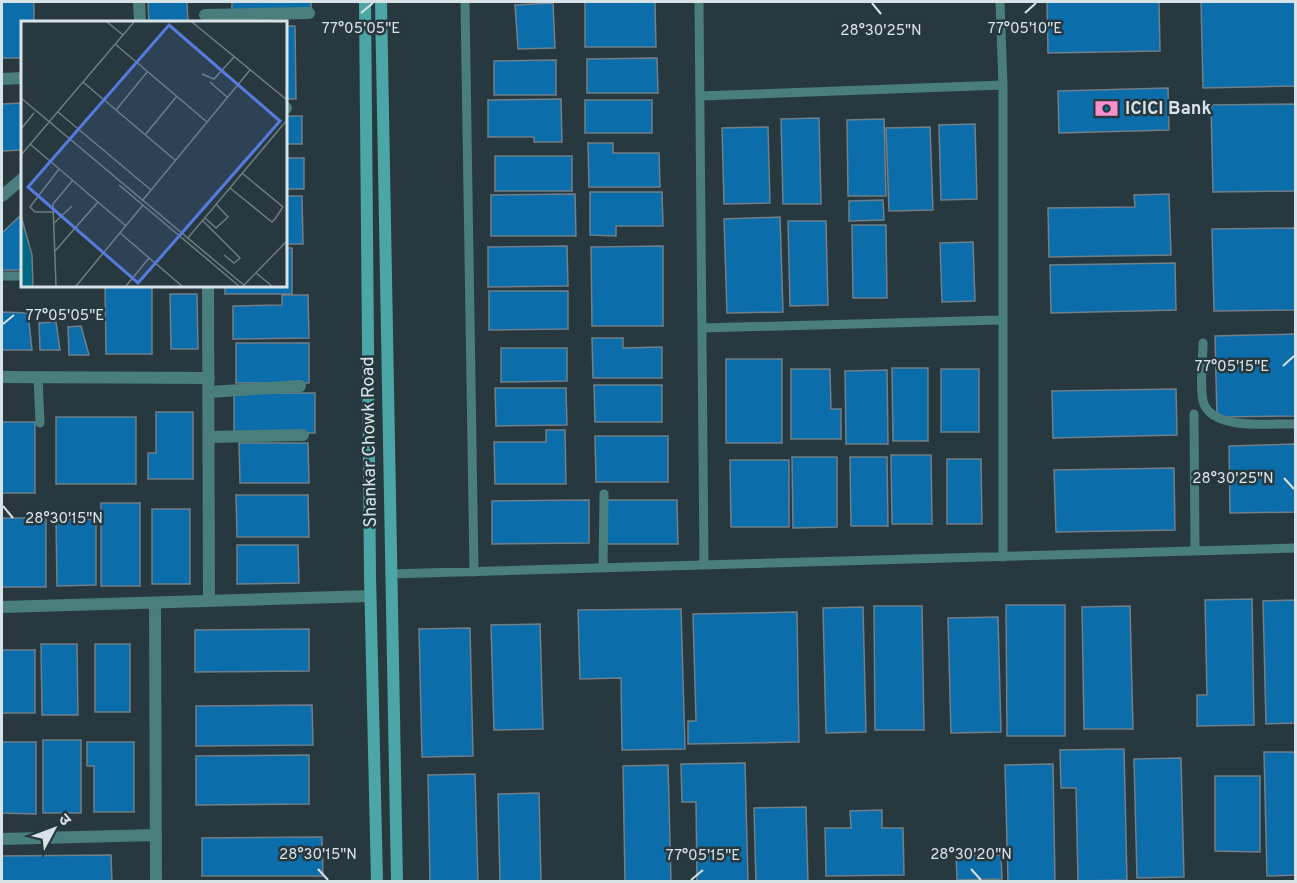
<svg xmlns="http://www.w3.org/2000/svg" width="1297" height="883" font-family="Overpass,'Noto Sans Devanagari',sans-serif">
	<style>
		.building { fill: #0b6daa; stroke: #707f8b; stroke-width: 1.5 }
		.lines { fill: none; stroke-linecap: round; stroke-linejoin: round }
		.lane { stroke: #497e7d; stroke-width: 9 }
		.street { stroke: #497e7d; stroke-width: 12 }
		.secondary { stroke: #4ca6a5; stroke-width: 12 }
		.ticks { fill: none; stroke: #d8e3e7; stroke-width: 2 }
		.labels { text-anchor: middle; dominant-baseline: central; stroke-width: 5; stroke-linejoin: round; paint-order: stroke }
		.poi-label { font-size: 18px; font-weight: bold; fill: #d8e3e7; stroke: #27393f; text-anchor: start }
		.street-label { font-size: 18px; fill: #d8e3e7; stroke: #27393f }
		.inset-road { fill: none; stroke: #6e7d82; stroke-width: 1.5 }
		.view { fill: #557bdc; fill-opacity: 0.15; stroke: #557bdc; stroke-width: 3 }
		.inset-edge { fill: none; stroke: #d8e3e7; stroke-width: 3 }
		.ticks-label { font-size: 15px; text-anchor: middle; fill: #d8e3e7; stroke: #27393f; stroke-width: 5; stroke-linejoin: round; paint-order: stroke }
	</style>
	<rect width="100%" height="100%" fill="#27393f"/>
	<path class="building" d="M 2,2 L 34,2 L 34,22 L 22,22 L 22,58 L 2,58 Z
		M 148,2 L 187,2 L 188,22 L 149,22 Z
		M 232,2 L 311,2 L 311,10 L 232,10 Z
		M 585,2 L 655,2 L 656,47 L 585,47 Z
		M 1047,2 L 1159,2 L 1160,51 L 1048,53 Z
		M 1201,2 L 1296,2 L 1296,86 L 1203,88 Z
		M 553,3 L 555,48 L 518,49 L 515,5 Z
		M 285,26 L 295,26 L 296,99 L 285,99 Z
		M 657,58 L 658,93 L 587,93 L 587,59 Z
		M 556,60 L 556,95 L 494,95 L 494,61 Z
		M 1168,88 L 1169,130 L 1059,133 L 1058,91 Z
		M 561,99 L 562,142 L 534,142 L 534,137 L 488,137 L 488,100 Z
		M 585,100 L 652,100 L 652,133 L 585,133 Z
		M 22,103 L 22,150 L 2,151 L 2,104 Z
		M 1296,104 L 1296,191 L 1213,192 L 1211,105 Z
		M 285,116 L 302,116 L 302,144 L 285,144 Z
		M 819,118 L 821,204 L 783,204 L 781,119 Z
		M 884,119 L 886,196 L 848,196 L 847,120 Z
		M 975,124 L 977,199 L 941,200 L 939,125 Z
		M 768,127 L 770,203 L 724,204 L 722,128 Z
		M 930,127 L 933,210 L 889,211 L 886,128 Z
		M 588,143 L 613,143 L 613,153 L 659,153 L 660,187 L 589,187 Z
		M 495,156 L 572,156 L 572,191 L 495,191 Z
		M 285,158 L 304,158 L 304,189 L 285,189 Z
		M 590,192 L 662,192 L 663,226 L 616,226 L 616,236 L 590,235 Z
		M 575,194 L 576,236 L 491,236 L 491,195 Z
		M 1169,194 L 1171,255 L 1049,257 L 1048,208 L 1135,207 L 1134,195 Z
		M 285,196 L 302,196 L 303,244 L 285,244 Z
		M 883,200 L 884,220 L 849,221 L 849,201 Z
		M 22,214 L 22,270 L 2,270 L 2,233 Z
		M 780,217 L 783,312 L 727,313 L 724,219 Z
		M 788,221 L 826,221 L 828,305 L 790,306 Z
		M 852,225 L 886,225 L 887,298 L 853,298 Z
		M 1296,228 L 1296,310 L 1214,311 L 1212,229 Z
		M 973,242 L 975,301 L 942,302 L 940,243 Z
		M 567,246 L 568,286 L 488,287 L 488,247 Z
		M 663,246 L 663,326 L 592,326 L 591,247 Z
		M 285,248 L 292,248 L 292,294 L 225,294 L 225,285 L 285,285 Z
		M 1175,263 L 1176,310 L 1051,313 L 1050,265 Z
		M 105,285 L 152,285 L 152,354 L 106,354 Z
		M 489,291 L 568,291 L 568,329 L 489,330 Z
		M 170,294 L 197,294 L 198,349 L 171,349 Z
		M 282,295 L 308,295 L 309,338 L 233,339 L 233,306 L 282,305 Z
		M 2,312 L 28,313 L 32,350 L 2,350 Z
		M 56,322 L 60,350 L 40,350 L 39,323 Z
		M 81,326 L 89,355 L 69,355 L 68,327 Z
		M 1296,334 L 1296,416 L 1217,417 L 1215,336 Z
		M 592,338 L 623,338 L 623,348 L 662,347 L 662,378 L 593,378 Z
		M 236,343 L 309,343 L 309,383 L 236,383 Z
		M 501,348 L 567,348 L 567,381 L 501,382 Z
		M 726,359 L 782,359 L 782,443 L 726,443 Z
		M 892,368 L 928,368 L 928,441 L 893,441 Z
		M 791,369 L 830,369 L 831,409 L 841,409 L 841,439 L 791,439 Z
		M 941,369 L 979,369 L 979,432 L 941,432 Z
		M 887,370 L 888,444 L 846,444 L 845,371 Z
		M 594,385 L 662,385 L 662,422 L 595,422 Z
		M 495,388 L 566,388 L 567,425 L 496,426 Z
		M 1176,389 L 1177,435 L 1053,438 L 1052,391 Z
		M 234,393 L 315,393 L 315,433 L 234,433 Z
		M 156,412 L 193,412 L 193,479 L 148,479 L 148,453 L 156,453 Z
		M 56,417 L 136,417 L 136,484 L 56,484 Z
		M 2,422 L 35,422 L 35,493 L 2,493 Z
		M 546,430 L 565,430 L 566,484 L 495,484 L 494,442 L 546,442 Z
		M 595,436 L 668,436 L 668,482 L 596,482 Z
		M 239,443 L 308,443 L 309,483 L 240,483 Z
		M 1296,444 L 1296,512 L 1230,513 L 1229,446 Z
		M 891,455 L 931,455 L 932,524 L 892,524 Z
		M 792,457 L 837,457 L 837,527 L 793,528 Z
		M 850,457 L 887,457 L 888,526 L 851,526 Z
		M 947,459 L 981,459 L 982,524 L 947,524 Z
		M 730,460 L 789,460 L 789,527 L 731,527 Z
		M 1174,468 L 1175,530 L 1056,532 L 1054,470 Z
		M 236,495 L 308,495 L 309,537 L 237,537 Z
		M 589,500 L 589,543 L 492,544 L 492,501 Z
		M 607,500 L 677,500 L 678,544 L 607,544 Z
		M 101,503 L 140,503 L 140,586 L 101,586 Z
		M 152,509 L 190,509 L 190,584 L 152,584 Z
		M 2,518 L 46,518 L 46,587 L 2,587 Z
		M 56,519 L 96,519 L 96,585 L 57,586 Z
		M 237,545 L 298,545 L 299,583 L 237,584 Z
		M 1252,599 L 1254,725 L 1197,726 L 1197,695 L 1207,695 L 1205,600 Z
		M 1296,600 L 1296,723 L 1266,724 L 1263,601 Z
		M 1006,605 L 1065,605 L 1065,736 L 1007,736 Z
		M 874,606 L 922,606 L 924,730 L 875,730 Z
		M 1130,606 L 1133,729 L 1084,729 L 1082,607 Z
		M 863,607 L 866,732 L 826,733 L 823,608 Z
		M 681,609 L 685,749 L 622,750 L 621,678 L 580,679 L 578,610 Z
		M 797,612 L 799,742 L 688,744 L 688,721 L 696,721 L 693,614 Z
		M 998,617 L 1001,732 L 951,733 L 948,618 Z
		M 540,624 L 543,729 L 494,730 L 491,625 Z
		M 470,628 L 473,756 L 422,757 L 419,629 Z
		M 309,629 L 309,671 L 195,672 L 195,630 Z
		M 41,644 L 77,644 L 78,715 L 42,715 Z
		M 95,644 L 130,644 L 130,712 L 95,712 Z
		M 2,650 L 35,650 L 35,713 L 2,713 Z
		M 312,705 L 313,745 L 196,746 L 196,706 Z
		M 43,740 L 81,740 L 81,813 L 43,813 Z
		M 2,742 L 36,742 L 36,814 L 2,813 Z
		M 87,742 L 134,742 L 134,812 L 94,812 L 94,766 L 87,766 Z
		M 1124,749 L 1127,880 L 1078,881 L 1076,788 L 1061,788 L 1060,750 Z
		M 1264,752 L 1296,752 L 1296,875 L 1267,876 Z
		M 309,755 L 309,804 L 196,805 L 196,756 Z
		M 1181,758 L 1184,877 L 1137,878 L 1134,759 Z
		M 745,763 L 748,882 L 697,882 L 696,802 L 682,802 L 681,764 Z
		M 1053,764 L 1055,882 L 1008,882 L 1005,765 Z
		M 668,765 L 671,882 L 625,882 L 623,766 Z
		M 475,774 L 478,882 L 430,882 L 428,775 Z
		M 1215,776 L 1260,776 L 1260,852 L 1215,851 Z
		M 539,793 L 541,882 L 500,882 L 498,794 Z
		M 806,807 L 808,882 L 756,882 L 754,808 Z
		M 882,810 L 882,828 L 903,828 L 904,875 L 826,876 L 825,828 L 851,828 L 850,811 Z
		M 322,837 L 323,876 L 202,876 L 202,838 Z
		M 111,855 L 112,882 L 2,882 L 2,856 Z
		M 956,855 L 1001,855 L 1002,879 L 957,880 Z"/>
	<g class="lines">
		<path class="lane" d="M 465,2 L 474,572
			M 699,2 L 704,565
			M 1000,2 L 1003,85 L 1003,557
			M 700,96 L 1003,85
			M 2,276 L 22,276
			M 702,328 L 1001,320
			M 1203,343 C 1203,358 1199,392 1204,404 C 1215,431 1272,423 1296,424
			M 38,377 L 40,423
			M 1194,414 L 1195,551
			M 603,568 L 604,494
			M 390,574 L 1296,548"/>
		<path class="street" d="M 139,2 L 140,22
			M 205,15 L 309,13
			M 2,79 L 22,78
			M 285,108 L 286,108
			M 2,196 L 22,179
			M 208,285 L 209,600
			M 2,377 L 209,378
			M 209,392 L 300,386
			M 209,437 L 303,435
			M 155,604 L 156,882
			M 2,607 L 370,596
			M 2,839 L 156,835"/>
		<path class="secondary" d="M 365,2 L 370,575 L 377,882
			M 381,2 L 397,882"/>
	</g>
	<path class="ticks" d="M 872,3 L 881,14M 361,13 L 373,3M 1025,13 L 1036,3M 3,324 L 14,315M 1283,366 L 1294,356M 1284,478 L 1294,489M 3,506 L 13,518M 318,869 L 328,880M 971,869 L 981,880M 691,880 L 703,870"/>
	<defs>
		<symbol id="bank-bare" viewBox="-9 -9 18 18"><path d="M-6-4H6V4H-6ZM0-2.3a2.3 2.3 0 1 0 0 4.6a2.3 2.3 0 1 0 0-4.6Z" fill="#f890cc" stroke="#27393f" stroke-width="2.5" paint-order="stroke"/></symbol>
	</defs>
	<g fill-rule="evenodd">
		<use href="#bank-bare" x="1090" y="92" width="33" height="33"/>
	</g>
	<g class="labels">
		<g class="poi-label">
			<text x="1125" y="109">ICICI Bank</text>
		</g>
		<g class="street-label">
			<text transform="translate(370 442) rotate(-91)">Shankar Chowk Road</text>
		</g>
	</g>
	<g transform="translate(21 21)">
		<rect width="266" height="266" fill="#27393f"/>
		<path d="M 0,195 L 11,234 L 12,265 L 0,265 Z" fill="#006880"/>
		<path class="inset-road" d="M 86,1 L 102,14M 171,1 L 266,79M 94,23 L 186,101M 181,53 L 193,58 L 213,36M 62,61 L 154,139M 189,61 L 206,76M 0,77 L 224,265M 95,89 L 127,50M 37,91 L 130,169M 0,108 L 13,92M 124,114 L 156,75M 9,123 L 105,205M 0,134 L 113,1M 98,164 L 218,265M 209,167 L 251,201 L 254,198 L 262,186 L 221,152M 121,180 L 229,49M 32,191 L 14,191 L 9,186 L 38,148M 0,195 L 11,234 L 12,265M 184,197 L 195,207 L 207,196 L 195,183M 182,200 L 219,237 L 213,242 L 203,234M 32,203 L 51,185M 99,212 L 161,265M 166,218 L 266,99M 34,230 L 77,181M 235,252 L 251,265M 223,264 L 266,220M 35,265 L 32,183 L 52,159M 55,265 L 122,184M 105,265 L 128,237"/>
		<path class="view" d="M 148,4 L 259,100 L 117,262 L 7,166 Z"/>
		<rect width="266" height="266" class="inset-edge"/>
	</g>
	<g class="ticks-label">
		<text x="361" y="33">77°05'05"E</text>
		<text x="1025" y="33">77°05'10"E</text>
		<text x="881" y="35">28°30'25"N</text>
		<text x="65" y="320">77°05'05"E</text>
		<text x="1232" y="371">77°05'15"E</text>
		<text x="1233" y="483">28°30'25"N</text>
		<text x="64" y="523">28°30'15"N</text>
		<text x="318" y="859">28°30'15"N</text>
		<text x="971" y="859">28°30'20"N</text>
		<text x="703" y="860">77°05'15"E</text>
	</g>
	<rect width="1297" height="883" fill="none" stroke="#d8e3e7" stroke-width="6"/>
	<g transform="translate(54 829) rotate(49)" stroke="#27393f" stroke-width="4.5" paint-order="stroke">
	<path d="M0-4.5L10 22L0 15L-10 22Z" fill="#d8e3e7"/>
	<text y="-9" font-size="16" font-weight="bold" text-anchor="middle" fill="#d8e3e7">उ</text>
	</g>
</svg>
